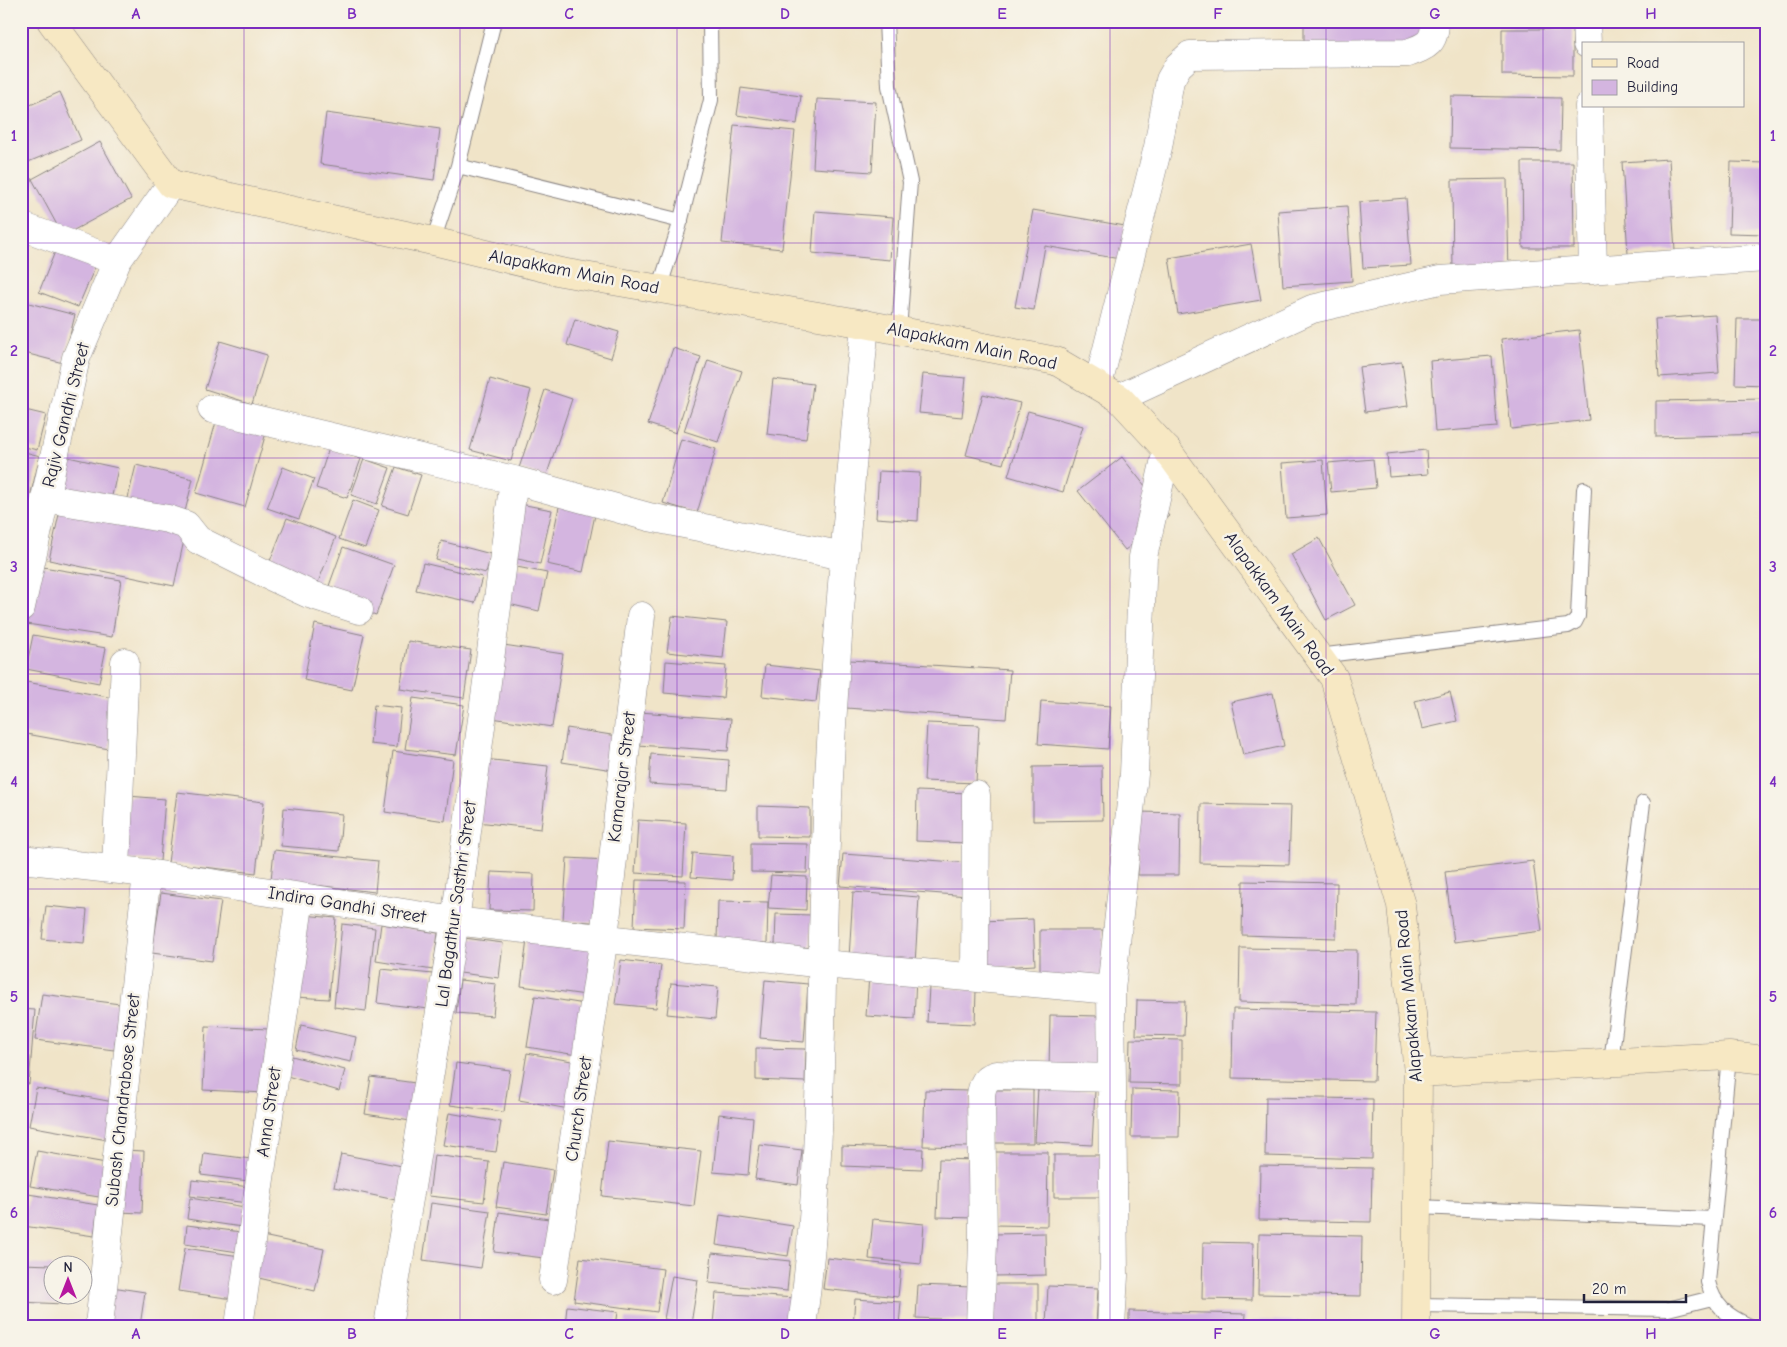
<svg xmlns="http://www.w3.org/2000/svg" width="1787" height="1347" font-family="'Comic Neue',sans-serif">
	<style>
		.building { fill: #d4b5e0 }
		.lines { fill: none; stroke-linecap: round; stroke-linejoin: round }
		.lane-casing { stroke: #898382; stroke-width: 16 }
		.street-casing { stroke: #898382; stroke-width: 29 }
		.secondary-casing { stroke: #898382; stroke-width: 29 }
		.lane { stroke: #fff; stroke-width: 14 }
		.street { stroke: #fff; stroke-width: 28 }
		.secondary { stroke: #f7e8c3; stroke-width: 28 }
		.grid { fill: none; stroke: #7b2cbf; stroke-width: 1; stroke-opacity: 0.55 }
		.labels { text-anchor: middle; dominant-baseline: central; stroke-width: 5; stroke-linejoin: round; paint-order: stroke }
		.street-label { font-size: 18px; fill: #22223b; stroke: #f7f3e8 }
		.neatline { fill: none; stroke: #7b2cbf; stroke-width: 2 }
		.grid-label { font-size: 16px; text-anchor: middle; font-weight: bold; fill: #7b2cbf }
	</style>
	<rect width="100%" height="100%" fill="#f7f3e8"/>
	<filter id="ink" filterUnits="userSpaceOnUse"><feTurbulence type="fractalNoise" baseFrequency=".02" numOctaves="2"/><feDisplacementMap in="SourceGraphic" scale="10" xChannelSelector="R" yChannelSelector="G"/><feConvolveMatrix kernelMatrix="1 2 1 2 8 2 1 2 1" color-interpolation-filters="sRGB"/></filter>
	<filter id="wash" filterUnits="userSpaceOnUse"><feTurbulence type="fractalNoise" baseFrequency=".0096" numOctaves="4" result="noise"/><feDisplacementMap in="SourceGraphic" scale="20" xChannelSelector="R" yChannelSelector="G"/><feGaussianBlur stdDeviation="1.12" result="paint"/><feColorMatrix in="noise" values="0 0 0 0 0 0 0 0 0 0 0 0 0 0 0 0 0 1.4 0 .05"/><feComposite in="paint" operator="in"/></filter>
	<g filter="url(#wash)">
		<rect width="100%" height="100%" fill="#f0e4c8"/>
		<g id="blocks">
			<path class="building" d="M 1304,21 L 1421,21 L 1421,54 L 1304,57 Z
				M 1502,29 L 1573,29 L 1573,76 L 1502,75 Z
				M 741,88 L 801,96 L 797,124 L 737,115 Z
				M 60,92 L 81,140 L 21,165 L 21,109 Z
				M 1451,96 L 1561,98 L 1560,150 L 1450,148 Z
				M 817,99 L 876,102 L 872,172 L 813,168 Z
				M 326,113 L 440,129 L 434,180 L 320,164 Z
				M 734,125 L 795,131 L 782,249 L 722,243 Z
				M 100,142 L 131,199 L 63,236 L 32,179 Z
				M 1669,159 L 1675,251 L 1628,254 L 1622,162 Z
				M 1522,162 L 1573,162 L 1574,248 L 1523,248 Z
				M 1731,162 L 1766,163 L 1766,234 L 1729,233 Z
				M 1507,179 L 1509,275 L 1453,276 L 1452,180 Z
				M 1406,198 L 1411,265 L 1363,268 L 1359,202 Z
				M 1347,206 L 1352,281 L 1283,286 L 1278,211 Z
				M 1033,210 L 1125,226 L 1120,259 L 1045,246 L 1034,310 L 1015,307 Z
				M 815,211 L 893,217 L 890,260 L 812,253 Z
				M 58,244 L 98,260 L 78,307 L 39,292 Z
				M 1251,244 L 1261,300 L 1178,314 L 1169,258 Z
				M 25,302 L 75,315 L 63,363 L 21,352 L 21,319 Z
				M 1715,315 L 1719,373 L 1659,377 L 1655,319 Z
				M 575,319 L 619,332 L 611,358 L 567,345 Z
				M 1737,319 L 1766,319 L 1766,385 L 1735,384 Z
				M 1579,330 L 1589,420 L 1511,429 L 1501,339 Z
				M 220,341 L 267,355 L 252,404 L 205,389 Z
				M 673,348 L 701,357 L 676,433 L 648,424 Z
				M 1492,356 L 1497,427 L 1435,432 L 1430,361 Z
				M 708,360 L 742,371 L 718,442 L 684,431 Z
				M 1402,362 L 1408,406 L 1365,412 L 1359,367 Z
				M 923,374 L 966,378 L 962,417 L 919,413 Z
				M 490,379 L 531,390 L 511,461 L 470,450 Z
				M 773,379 L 813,384 L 806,439 L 767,434 Z
				M 545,390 L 572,399 L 546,477 L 519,468 Z
				M 983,394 L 1020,403 L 1003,464 L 966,455 Z
				M 1766,399 L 1766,434 L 1656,437 L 1656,401 Z
				M 21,409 L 46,415 L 37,450 L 21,446 Z
				M 1028,411 L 1083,426 L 1063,492 L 1008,476 Z
				M 218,415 L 267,429 L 245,507 L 196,493 Z
				M 681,439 L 716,449 L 697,513 L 663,503 Z
				M 329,448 L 361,459 L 347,498 L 316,488 Z
				M 1426,450 L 1428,474 L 1389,477 L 1387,454 Z
				M 21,451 L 40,456 L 26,513 L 21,512 Z
				M 59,455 L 118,468 L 110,505 L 51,492 Z
				M 1122,457 L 1169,516 L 1125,550 L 1078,491 Z
				M 364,459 L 390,468 L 377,504 L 351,495 Z
				M 1373,459 L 1376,488 L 1331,492 L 1328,463 Z
				M 1323,460 L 1327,515 L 1286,518 L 1282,463 Z
				M 136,465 L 193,479 L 183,520 L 126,506 Z
				M 283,467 L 314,479 L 299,519 L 267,508 Z
				M 396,467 L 421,475 L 408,514 L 382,506 Z
				M 879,471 L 920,473 L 918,521 L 876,518 Z
				M 353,500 L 379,510 L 365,548 L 339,539 Z
				M 560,502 L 596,510 L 583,572 L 547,564 Z
				M 520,504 L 552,510 L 540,564 L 509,557 Z
				M 61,505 L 186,531 L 174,586 L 49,560 Z
				M 287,518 L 336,537 L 317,585 L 268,566 Z
				M 1319,538 L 1355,605 L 1326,620 L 1291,554 Z
				M 441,541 L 491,554 L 486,573 L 436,560 Z
				M 343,547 L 394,565 L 376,615 L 325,597 Z
				M 423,563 L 482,577 L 475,603 L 416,590 Z
				M 37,566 L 121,580 L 112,637 L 27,624 Z
				M 512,566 L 547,573 L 539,611 L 504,603 Z
				M 672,616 L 727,622 L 723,658 L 667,652 Z
				M 315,624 L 364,635 L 352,690 L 304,680 Z
				M 33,635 L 106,648 L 99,683 L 26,669 Z
				M 408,641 L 471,650 L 464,698 L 400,689 Z
				M 497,644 L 563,654 L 552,727 L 485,717 Z
				M 850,660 L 1010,670 L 1006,719 L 846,708 Z
				M 666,661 L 726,666 L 723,698 L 664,693 Z
				M 765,665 L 820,671 L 816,702 L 762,696 Z
				M 21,681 L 119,699 L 109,749 L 21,733 Z
				M 1450,692 L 1457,721 L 1422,729 L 1415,701 Z
				M 1273,693 L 1284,746 L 1243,755 L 1231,702 Z
				M 413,698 L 464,705 L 456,755 L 405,749 Z
				M 1041,701 L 1111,706 L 1108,749 L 1038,744 Z
				M 374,705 L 401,708 L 397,747 L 370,744 Z
				M 640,712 L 731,719 L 728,751 L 637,745 Z
				M 927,723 L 979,725 L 976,783 L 924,781 Z
				M 567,728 L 624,737 L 619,771 L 562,762 Z
				M 393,751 L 453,760 L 445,821 L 385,812 Z
				M 651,754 L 729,760 L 727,789 L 649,784 Z
				M 484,759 L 548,766 L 541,829 L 477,822 Z
				M 1102,766 L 1103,820 L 1033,821 L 1033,767 Z
				M 917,791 L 969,793 L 967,843 L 916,841 Z
				M 177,792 L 264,802 L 256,873 L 168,863 Z
				M 128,796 L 165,799 L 160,861 L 123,858 Z
				M 1201,804 L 1291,806 L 1289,865 L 1200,863 Z
				M 758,806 L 810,808 L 810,837 L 758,836 Z
				M 284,808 L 342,814 L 339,851 L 281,846 Z
				M 1140,812 L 1180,813 L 1179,875 L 1138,875 Z
				M 638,820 L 686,823 L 683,876 L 635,873 Z
				M 751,843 L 808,844 L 807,873 L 751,872 Z
				M 274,850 L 378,861 L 375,892 L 271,880 Z
				M 693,853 L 733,856 L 732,880 L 691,877 Z
				M 843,854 L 970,863 L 968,896 L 840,886 Z
				M 567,858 L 608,860 L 604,923 L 563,920 Z
				M 1533,861 L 1542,931 L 1454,942 L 1445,872 Z
				M 491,872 L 534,874 L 533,911 L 489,910 Z
				M 771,875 L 807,877 L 806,910 L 768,908 Z
				M 636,880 L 686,881 L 684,929 L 634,927 Z
				M 1243,881 L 1337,883 L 1336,938 L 1242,935 Z
				M 853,892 L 919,897 L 915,964 L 849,958 Z
				M 161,893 L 221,901 L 212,961 L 152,953 Z
				M 718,901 L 768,902 L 767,943 L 717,941 Z
				M 46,906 L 87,910 L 84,943 L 42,939 Z
				M 21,913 L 27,914 L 22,945 L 21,945 Z
				M 776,914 L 812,915 L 810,948 L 775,946 Z
				M 303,915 L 336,918 L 329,999 L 295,997 Z
				M 1033,919 L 1035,965 L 983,968 L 981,921 Z
				M 342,924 L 375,928 L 366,1011 L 334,1007 Z
				M 381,924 L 438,933 L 433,970 L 376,961 Z
				M 1040,930 L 1103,930 L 1103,976 L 1040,976 Z
				M 464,938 L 503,943 L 499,978 L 460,973 Z
				M 527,940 L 598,949 L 593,996 L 521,986 Z
				M 1240,948 L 1357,950 L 1356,1005 L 1239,1002 Z
				M 621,960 L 661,965 L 656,1008 L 615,1004 Z
				M 381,969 L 433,974 L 429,1009 L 377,1003 Z
				M 869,976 L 916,978 L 914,1019 L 866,1016 Z
				M 460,980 L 496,984 L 493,1016 L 456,1013 Z
				M 765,980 L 808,984 L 804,1042 L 760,1038 Z
				M 671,983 L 718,987 L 715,1019 L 667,1014 Z
				M 929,987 L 976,990 L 975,1024 L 927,1022 Z
				M 42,994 L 120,1004 L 114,1050 L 35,1040 Z
				M 535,996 L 591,1005 L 583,1056 L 527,1047 Z
				M 1137,1000 L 1185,1001 L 1184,1036 L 1136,1035 Z
				M 21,1009 L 35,1010 L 29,1084 L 21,1083 Z
				M 1233,1009 L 1376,1012 L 1374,1081 L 1232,1078 Z
				M 1050,1015 L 1100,1016 L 1100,1073 L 1049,1072 Z
				M 301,1025 L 356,1037 L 351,1062 L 296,1050 Z
				M 206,1026 L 268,1029 L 265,1093 L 203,1090 Z
				M 1130,1039 L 1182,1040 L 1182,1084 L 1129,1083 Z
				M 756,1048 L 806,1049 L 805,1082 L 756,1080 Z
				M 527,1053 L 577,1062 L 569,1109 L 519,1100 Z
				M 292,1056 L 345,1070 L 339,1091 L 287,1076 Z
				M 456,1063 L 510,1070 L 504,1112 L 450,1105 Z
				M 371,1077 L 423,1084 L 417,1122 L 365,1114 Z
				M 1038,1087 L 1095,1091 L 1092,1145 L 1035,1142 Z
				M 36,1088 L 119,1103 L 113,1141 L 29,1126 Z
				M 1132,1089 L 1180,1090 L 1179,1137 L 1131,1137 Z
				M 925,1090 L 971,1091 L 970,1147 L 923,1146 Z
				M 990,1090 L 1033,1090 L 1033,1143 L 990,1143 Z
				M 1266,1097 L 1373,1099 L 1372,1159 L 1265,1156 Z
				M 449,1113 L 501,1122 L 496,1152 L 443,1145 Z
				M 719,1114 L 753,1118 L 748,1175 L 713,1172 Z
				M 608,1141 L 701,1151 L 694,1206 L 602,1196 Z
				M 760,1145 L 802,1150 L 798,1185 L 755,1179 Z
				M 842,1146 L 923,1149 L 922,1169 L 842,1166 Z
				M 121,1150 L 144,1151 L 142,1213 L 118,1212 Z
				M 37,1151 L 106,1163 L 99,1197 L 30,1186 Z
				M 995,1152 L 1048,1152 L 1047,1226 L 995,1225 Z
				M 204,1153 L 251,1159 L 248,1181 L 201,1175 Z
				M 341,1154 L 407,1167 L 400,1201 L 334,1187 Z
				M 434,1155 L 489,1162 L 484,1202 L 429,1196 Z
				M 1054,1155 L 1101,1155 L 1101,1197 L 1054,1197 Z
				M 939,1159 L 977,1160 L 975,1218 L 937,1217 Z
				M 503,1162 L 553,1170 L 546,1214 L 496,1207 Z
				M 1260,1166 L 1372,1168 L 1371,1222 L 1259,1220 Z
				M 192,1180 L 250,1187 L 248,1203 L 190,1196 Z
				M 28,1194 L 98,1205 L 94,1236 L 23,1226 Z
				M 190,1198 L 245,1207 L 242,1227 L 187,1219 Z
				M 431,1203 L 490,1211 L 481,1268 L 423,1260 Z
				M 499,1212 L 549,1219 L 544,1258 L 494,1252 Z
				M 720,1215 L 793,1226 L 788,1256 L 716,1245 Z
				M 873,1219 L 924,1224 L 921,1264 L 869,1259 Z
				M 187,1225 L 241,1232 L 238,1252 L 185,1244 Z
				M 1045,1233 L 1046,1275 L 994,1276 L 993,1234 Z
				M 1259,1234 L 1362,1236 L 1361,1296 L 1258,1294 Z
				M 258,1235 L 324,1249 L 315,1291 L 250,1276 Z
				M 1203,1242 L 1253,1243 L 1252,1300 L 1202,1299 Z
				M 185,1248 L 240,1256 L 233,1299 L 178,1291 Z
				M 712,1253 L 790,1261 L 787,1291 L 709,1283 Z
				M 580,1258 L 663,1269 L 657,1312 L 574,1301 Z
				M 827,1258 L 901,1266 L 898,1297 L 823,1289 Z
				M 21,1264 L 52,1265 L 52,1294 L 64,1294 L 63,1304 L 21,1302 Z
				M 672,1276 L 698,1280 L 691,1324 L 664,1319 Z
				M 990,1284 L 1038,1284 L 1038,1326 L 990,1326 Z
				M 918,1285 L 972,1287 L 970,1320 L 916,1318 Z
				M 1048,1286 L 1098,1288 L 1096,1326 L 1046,1326 Z
				M 112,1287 L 145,1292 L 140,1326 L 107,1326 Z
				M 716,1293 L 796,1298 L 794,1326 L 713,1324 Z
				M 855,1299 L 901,1302 L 899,1326 L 853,1326 Z
				M 567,1306 L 618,1312 L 616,1326 L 565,1326 Z
				M 1129,1311 L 1246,1314 L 1245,1326 L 1129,1326 Z
				M 626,1319 L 658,1321 L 657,1326 L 625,1326 Z
				M 1252,1320 L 1369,1323 L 1369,1326 L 1252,1326 Z"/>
		</g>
	</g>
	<g filter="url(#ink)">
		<use href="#blocks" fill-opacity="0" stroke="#898382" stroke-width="1"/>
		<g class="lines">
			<defs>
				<path id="lane" d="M 886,21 L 889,86 L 910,182 L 899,331
					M 458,166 L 681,221
					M 433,241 L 458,166 L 494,21
					M 659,289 L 679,227 L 711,100 L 710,21
					M 1318,656 L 1568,626 L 1575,622 L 1578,616 L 1584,489
					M 1729,1056 L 1708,1282 C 1714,1306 1727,1316 1750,1326
					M 1611,1062 L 1643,803
					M 1417,1207 L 1713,1219
					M 1416,1305 L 1668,1309 L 1712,1298"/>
				<path id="street" d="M 1586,21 L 1587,44
					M 1589,106 L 1593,270
					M 21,226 L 117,261
					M 1098,385 L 1158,147 L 1170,80 L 1178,66 L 1190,55 L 1408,53 C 1427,46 1435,43 1435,21
					M 1119,398 L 1312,309 L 1440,280 L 1766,258
					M 212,409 L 514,480 L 649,517 L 844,556
					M 45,498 L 168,519 L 186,525 L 198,540 L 268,575 L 309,594 L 359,610
					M 21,607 L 76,358 L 117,261 L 171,184
					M 21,859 L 147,873 L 455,921 L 823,964 L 1111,990
					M 116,869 L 125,662
					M 975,977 L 976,795
					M 553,1280 L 604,937 L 641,616
					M 99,1326 L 147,873
					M 239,1326 L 300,898
					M 388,1326 L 455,921 L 514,480
					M 802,1326 C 824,1166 819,1003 826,842 C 833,669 849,496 865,324
					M 980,1326 L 983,1242 L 981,1094 C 983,1084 985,1078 996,1075 L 1112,1078
					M 1111,1326 L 1114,1276 L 1111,990 L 1134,774 L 1143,557 L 1167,450"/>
				<path id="secondary" d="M 51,21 L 171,184 L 433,241 L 561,272 L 865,324 L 1056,361 L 1119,398 L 1167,450 L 1334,678 L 1401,905 L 1418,1073 L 1416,1326
					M 1418,1073 L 1729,1056 L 1766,1060"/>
			</defs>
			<use href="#lane" class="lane-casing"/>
			<use href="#street" class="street-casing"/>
			<use href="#secondary" class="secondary-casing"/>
			<use href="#lane" class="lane"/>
			<use href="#street" class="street"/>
			<use href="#secondary" class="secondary"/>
		</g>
	</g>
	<path class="grid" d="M 244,21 L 244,1326M 460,21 L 460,1326M 677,21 L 677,1326M 894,21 L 894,1326M 1110,21 L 1110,1326M 1326,21 L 1326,1326M 1543,21 L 1543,1326M 21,243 L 1766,243M 21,458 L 1766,458M 21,674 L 1766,674M 21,889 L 1766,889M 21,1104 L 1766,1104"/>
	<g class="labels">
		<g class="street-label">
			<text transform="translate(574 272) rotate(11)">Alapakkam Main Road</text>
			<text transform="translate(972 346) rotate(12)">Alapakkam Main Road</text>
			<text transform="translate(66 415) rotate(-76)">Rajiv Gandhi Street</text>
			<text transform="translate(1279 604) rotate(54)">Alapakkam Main Road</text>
			<text transform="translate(622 777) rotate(-83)">Kamarajar Street</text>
			<text transform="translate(456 904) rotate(-82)">Lal Bagathur Sasthri Street</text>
			<text transform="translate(347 905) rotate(9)">Indira Gandhi Street</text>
			<text transform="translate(1409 996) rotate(-95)">Alapakkam Main Road</text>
			<text transform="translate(123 1100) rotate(-84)">Subash Chandrabose Street</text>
			<text transform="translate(579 1109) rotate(-82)">Church Street</text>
			<text transform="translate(269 1112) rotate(-82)">Anna Street</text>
		</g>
	</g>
	<rect width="1787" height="1347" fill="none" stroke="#f7f3e8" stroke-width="55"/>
	<rect x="1582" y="42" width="162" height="65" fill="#f7f3e8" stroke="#a29fa3"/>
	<rect x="1592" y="59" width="25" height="8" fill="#f7e8c3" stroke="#a29fa3"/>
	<text x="1627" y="68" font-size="15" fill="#22223b">Road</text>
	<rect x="1592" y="80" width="25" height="15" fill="#d4b5e0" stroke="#a29fa3"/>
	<text x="1627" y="92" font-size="15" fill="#22223b">Building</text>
	<g transform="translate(68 1280)"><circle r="24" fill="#f7f3e8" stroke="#a29fa3"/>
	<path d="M0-4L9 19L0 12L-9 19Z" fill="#b5179e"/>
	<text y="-8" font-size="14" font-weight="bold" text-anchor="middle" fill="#22223b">N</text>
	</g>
	<path d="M1584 1294v8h102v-8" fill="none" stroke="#22223b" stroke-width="2.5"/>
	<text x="1592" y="1294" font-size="15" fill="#22223b" stroke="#f7f3e8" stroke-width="4" paint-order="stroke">20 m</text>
	<rect x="28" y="28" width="1732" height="1292" class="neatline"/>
	<g class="grid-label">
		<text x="136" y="19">A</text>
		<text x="352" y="19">B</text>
		<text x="569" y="19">C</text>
		<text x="785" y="19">D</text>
		<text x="1002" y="19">E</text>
		<text x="1218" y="19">F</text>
		<text x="1435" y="19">G</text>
		<text x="1651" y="19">H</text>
		<text x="14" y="141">1</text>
		<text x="1773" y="141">1</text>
		<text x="14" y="356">2</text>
		<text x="1773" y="356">2</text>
		<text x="14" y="572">3</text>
		<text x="1773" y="572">3</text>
		<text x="14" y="787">4</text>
		<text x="1773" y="787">4</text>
		<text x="14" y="1002">5</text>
		<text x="1773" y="1002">5</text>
		<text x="14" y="1218">6</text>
		<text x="1773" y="1218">6</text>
		<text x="136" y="1339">A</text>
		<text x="352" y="1339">B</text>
		<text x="569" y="1339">C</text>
		<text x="785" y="1339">D</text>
		<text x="1002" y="1339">E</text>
		<text x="1218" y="1339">F</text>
		<text x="1435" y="1339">G</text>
		<text x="1651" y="1339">H</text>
	</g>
</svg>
